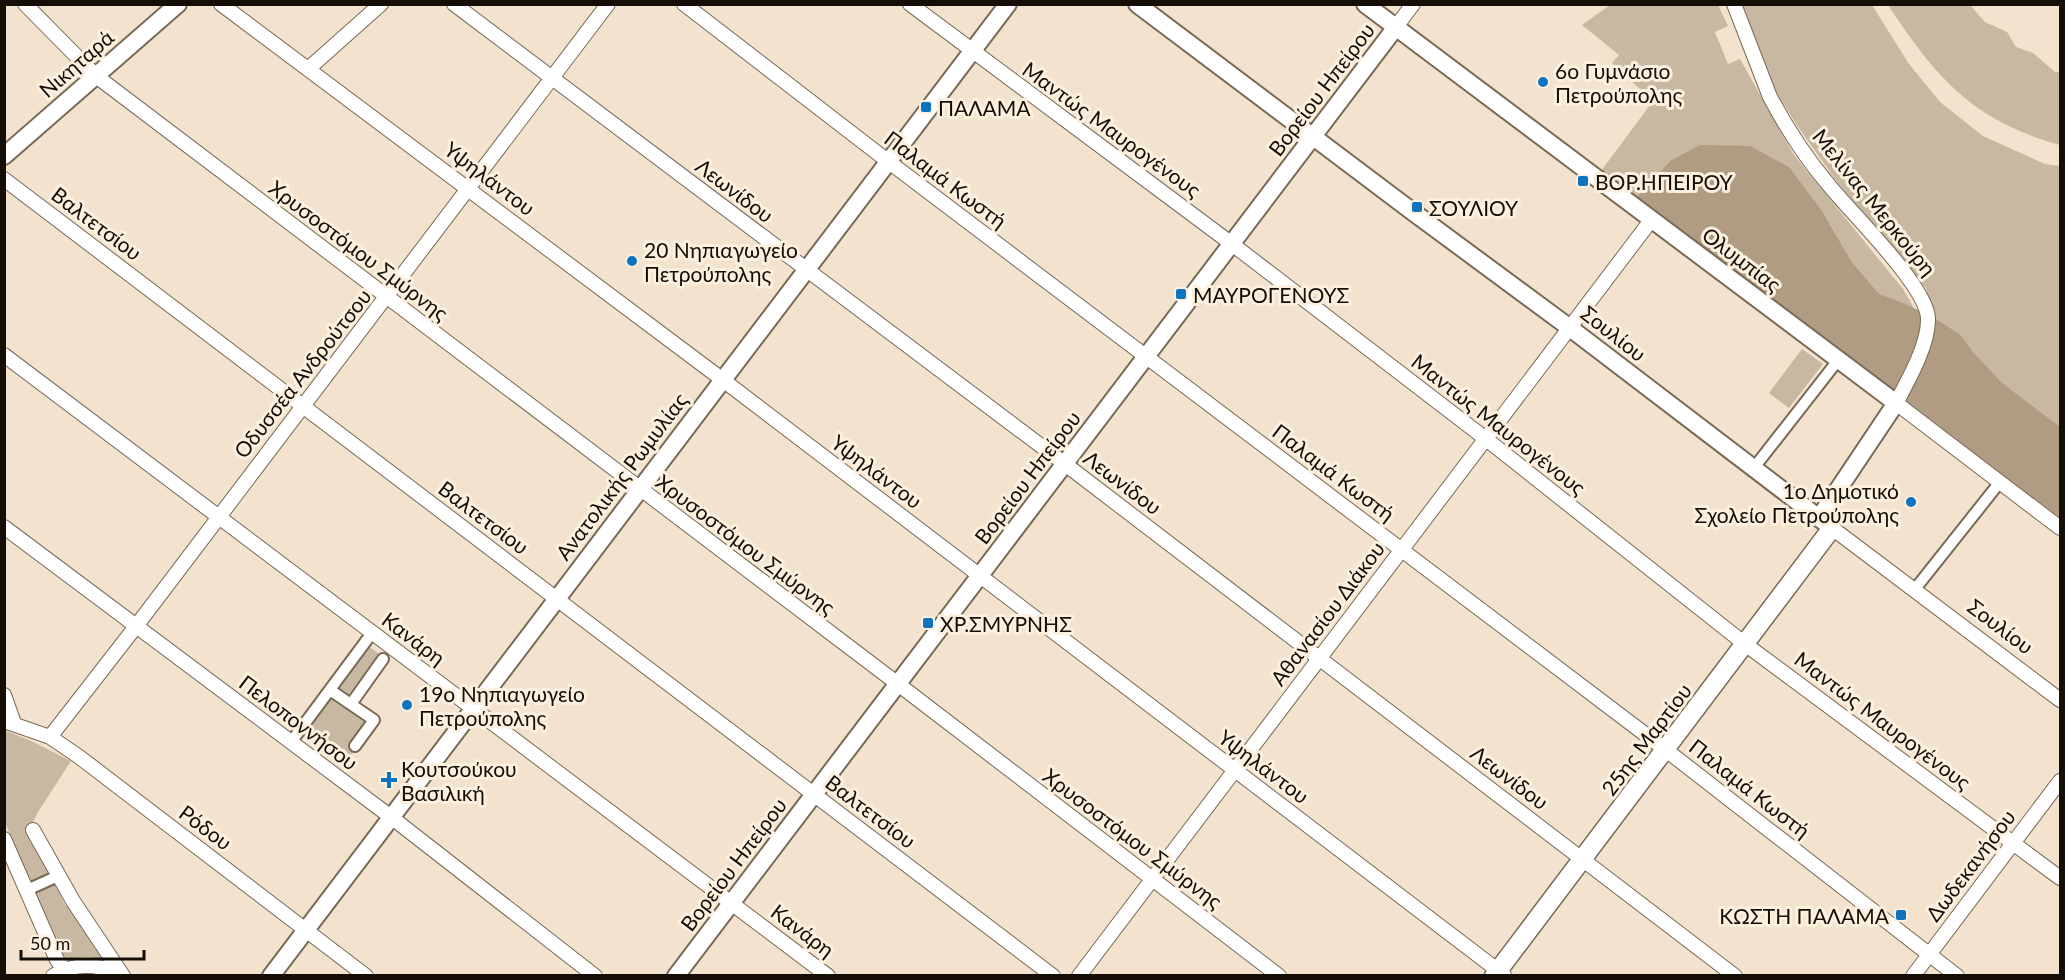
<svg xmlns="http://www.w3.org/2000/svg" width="2065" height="980" font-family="Lato,sans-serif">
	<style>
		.green { fill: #c8b8a2 }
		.forest { fill: #b09c82 }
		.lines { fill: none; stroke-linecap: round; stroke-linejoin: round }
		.pedestrian-casing { stroke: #786a57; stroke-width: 14 }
		.minor-casing { stroke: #786a57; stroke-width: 16 }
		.tertiary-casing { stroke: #786a57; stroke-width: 20 }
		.secondary-casing { stroke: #786a57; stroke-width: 21 }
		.pedestrian { stroke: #fff; stroke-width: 10 }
		.minor { stroke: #fff; stroke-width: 14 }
		.tertiary { stroke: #fff; stroke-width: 16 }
		.secondary { stroke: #fff; stroke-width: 18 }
		.poi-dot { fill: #0f74c0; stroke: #fdf0df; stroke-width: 2 }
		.labels { text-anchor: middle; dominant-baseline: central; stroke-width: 6; stroke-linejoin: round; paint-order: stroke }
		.street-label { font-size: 21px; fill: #140e07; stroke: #fdf0df }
		.poi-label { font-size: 21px; fill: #140e07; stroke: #fdf0df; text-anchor: start }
	</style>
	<rect width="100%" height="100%" fill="#f3e2ce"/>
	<path class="green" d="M 1610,5 L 1718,5 L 1728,26 L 1715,32 L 1728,64 L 1740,59 L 1794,155 L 1903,289 L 1914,308 L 1879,294 L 1852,262 L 1822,211 L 1670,161 L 1637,197 L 1601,171 L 1653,101 L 1612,63 L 1619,55 L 1582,25 Z
		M 1738,5 L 1872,5 L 1909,64 L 1940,102 L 1983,136 L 2045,164 L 2060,166 L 2060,478 L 1961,335 L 1932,318 L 1931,305 L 1926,288 L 1835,179 L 1798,127 L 1772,86 Z
		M 1888,5 L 1970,5 L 1985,22 L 2007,32 L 2016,47 L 2033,53 L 2055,72 L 2060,72 L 2060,145 C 1973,121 1936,78 1888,5 Z
		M 1802,349 L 1823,364 L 1789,408 L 1769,393 Z
		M 367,645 L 386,659 L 354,703 L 377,720 L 343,765 L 301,734 Z
		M 4,730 L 31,741 L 71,761 L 38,812 L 29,830 L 65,905 L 76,914 L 106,959 C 99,960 93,957 86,957 C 65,958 64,960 52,942 L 5,822 Z"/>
	<path class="forest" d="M 1700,145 L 1750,146 L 1789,167 L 1822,211 L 1852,262 L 1879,294 L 1908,305 L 1939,321 L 1961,335 L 1973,352 L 2002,383 L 2060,427 L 2060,518 L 1637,197 L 1670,161 Z"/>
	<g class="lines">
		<defs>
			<path id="pedestrian" d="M 1753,469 L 1839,359
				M 1915,589 L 2000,482
				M 330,690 L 374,720 L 355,746
				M 351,704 L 383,659
				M 291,742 L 372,633
				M 27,890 L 58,876"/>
			<path id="minor" d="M 25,4 L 96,76 L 898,684 L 1279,976
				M 221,4 L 723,380 L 1504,975
				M 454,4 L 1065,464 L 1735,976
				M 684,4 L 889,162 L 1666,750 L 1957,976
				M 910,4 L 1232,244 L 1486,439 L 1745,644 L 2060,878
				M 1734,4 L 1770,97 C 1786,127 1806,158 1828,184 C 1851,213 1926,285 1928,318 C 1929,344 1908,381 1896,403 L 2060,528
				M 1396,27 L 1413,4
				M 308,69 L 381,4
				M 4,179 L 1053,976
				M 4,355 L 828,976
				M 4,527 L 391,817 L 595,976
				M 1832,528 L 2060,700
				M 4,695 L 14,723
				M 4,721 L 50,737 L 78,756 L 366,976
				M 50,737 L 137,625 L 608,4
				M 33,830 L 73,901 L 123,976
				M 4,839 L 57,960 L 69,976
				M 53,976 C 75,962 95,965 119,972
				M 1079,976 L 1652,219
				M 1913,976 L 2060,781"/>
			<path id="tertiary" d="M 1137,4 L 1413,212 L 1570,328 L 1832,528
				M 1365,4 L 1896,403 L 1819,518
				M 4,156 L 178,4
				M 271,976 L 1008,4
				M 676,976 L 1396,27"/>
			<path id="secondary" d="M 1494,976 L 1832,528"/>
		</defs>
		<use href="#pedestrian" class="pedestrian-casing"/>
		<use href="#minor" class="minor-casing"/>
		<use href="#tertiary" class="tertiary-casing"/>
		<use href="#secondary" class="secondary-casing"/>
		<use href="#pedestrian" class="pedestrian"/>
		<use href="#minor" class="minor"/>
		<use href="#tertiary" class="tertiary"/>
		<use href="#secondary" class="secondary"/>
	</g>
	<g class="poi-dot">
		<circle cx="1543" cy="82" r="6"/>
		<rect x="920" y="101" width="12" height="12" rx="3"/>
		<rect x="1577" y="175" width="12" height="12" rx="3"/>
		<rect x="1411" y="201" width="12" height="12" rx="3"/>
		<circle cx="632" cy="261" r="6"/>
		<rect x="1175" y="288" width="12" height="12" rx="3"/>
		<circle cx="1911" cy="502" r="6"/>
		<rect x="922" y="617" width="12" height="12" rx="3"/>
		<circle cx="407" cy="705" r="6"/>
		<path d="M386 771h6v6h6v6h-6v6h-6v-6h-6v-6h6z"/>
		<rect x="1895" y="909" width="12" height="12" rx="3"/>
	</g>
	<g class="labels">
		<g class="street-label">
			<text transform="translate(76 63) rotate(-41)">Νικηταρά</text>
			<text transform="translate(1321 89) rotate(-53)">Βορείου Ηπείρου</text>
			<text transform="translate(1112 129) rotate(36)">Μαντώς Μαυρογένους</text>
			<text transform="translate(490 178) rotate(37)">Υψηλάντου</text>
			<text transform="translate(946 179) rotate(37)">Παλαμά Κωστή</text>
			<text transform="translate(735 190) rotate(37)">Λεωνίδου</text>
			<text transform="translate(1875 202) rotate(51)">Μελίνας Μερκούρη</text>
			<text transform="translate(97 223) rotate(37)">Βαλτετσίου</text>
			<text transform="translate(359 250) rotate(37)">Χρυσοστόμου Σμύρνης</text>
			<text transform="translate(1742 259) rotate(37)">Ολυμπίας</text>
			<text transform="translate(1614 333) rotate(38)">Σουλίου</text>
			<text transform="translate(302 373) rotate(-52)">Οδυσσέα Ανδρούτσου</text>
			<text transform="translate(1499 424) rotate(38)">Μαντώς Μαυρογένους</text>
			<text transform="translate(877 471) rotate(37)">Υψηλάντου</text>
			<text transform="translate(1334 472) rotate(37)">Παλαμά Κωστή</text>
			<text transform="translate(621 476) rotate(-53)">Ανατολικής Ρωμυλίας</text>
			<text transform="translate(1027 477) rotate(-53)">Βορείου Ηπείρου</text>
			<text transform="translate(1123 482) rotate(37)">Λεωνίδου</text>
			<text transform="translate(484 517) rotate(37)">Βαλτετσίου</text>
			<text transform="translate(746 544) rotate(37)">Χρυσοστόμου Σμύρνης</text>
			<text transform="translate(1327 613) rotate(-53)">Αθανασίου Διάκου</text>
			<text transform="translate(2001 626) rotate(37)">Σουλίου</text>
			<text transform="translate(414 638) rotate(37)">Κανάρη</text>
			<text transform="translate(1883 720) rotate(37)">Μαντώς Μαυρογένους</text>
			<text transform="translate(299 722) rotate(37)">Πελοποννήσου</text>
			<text transform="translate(1646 739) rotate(-53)">25ης Μαρτίου</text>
			<text transform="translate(1264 766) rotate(37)">Υψηλάντου</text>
			<text transform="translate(1510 777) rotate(37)">Λεωνίδου</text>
			<text transform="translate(1750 788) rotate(38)">Παλαμά Κωστή</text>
			<text transform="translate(871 811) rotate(37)">Βαλτετσίου</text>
			<text transform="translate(206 827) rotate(37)">Ρόδου</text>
			<text transform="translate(1133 838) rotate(37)">Χρυσοστόμου Σμύρνης</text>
			<text transform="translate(733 864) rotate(-53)">Βορείου Ηπείρου</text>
			<text transform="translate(1970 865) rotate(-53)">Δωδεκανήσου</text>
			<text transform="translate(803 930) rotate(37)">Κανάρη</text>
		</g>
		<g class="poi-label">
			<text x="1555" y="70">6ο Γυμνάσιο<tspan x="1555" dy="24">Πετρούπολης</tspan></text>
			<text x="938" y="107">ΠΑΛΑΜΑ</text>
			<text x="1595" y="181">ΒΟΡ.ΗΠΕΙΡΟΥ</text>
			<text x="1429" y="207">ΣΟΥΛΙΟΥ</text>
			<text x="644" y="249">20 Νηπιαγωγείο<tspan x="644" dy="24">Πετρούπολης</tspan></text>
			<text x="1193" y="294">ΜΑΥΡΟΓΕΝΟΥΣ</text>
			<text x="1899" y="490" text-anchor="end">1ο Δημοτικό<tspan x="1899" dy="24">Σχολείο Πετρούπολης</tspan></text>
			<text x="940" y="623">ΧΡ.ΣΜΥΡΝΗΣ</text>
			<text x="419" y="693">19ο Νηπιαγωγείο<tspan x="419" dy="24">Πετρούπολης</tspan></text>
			<text x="401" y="768">Κουτσούκου<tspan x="401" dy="24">Βασιλική</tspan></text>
			<text x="1889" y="915" text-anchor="end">ΚΩΣΤΗ ΠΑΛΑΜΑ</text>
		</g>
	</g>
	<rect width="2065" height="980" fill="none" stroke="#140e07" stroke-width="12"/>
	<path d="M21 950v9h123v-9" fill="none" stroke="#140e07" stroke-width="3"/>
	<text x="30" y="950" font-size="18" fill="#140e07" stroke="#fdf0df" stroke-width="4.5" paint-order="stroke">50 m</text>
</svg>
